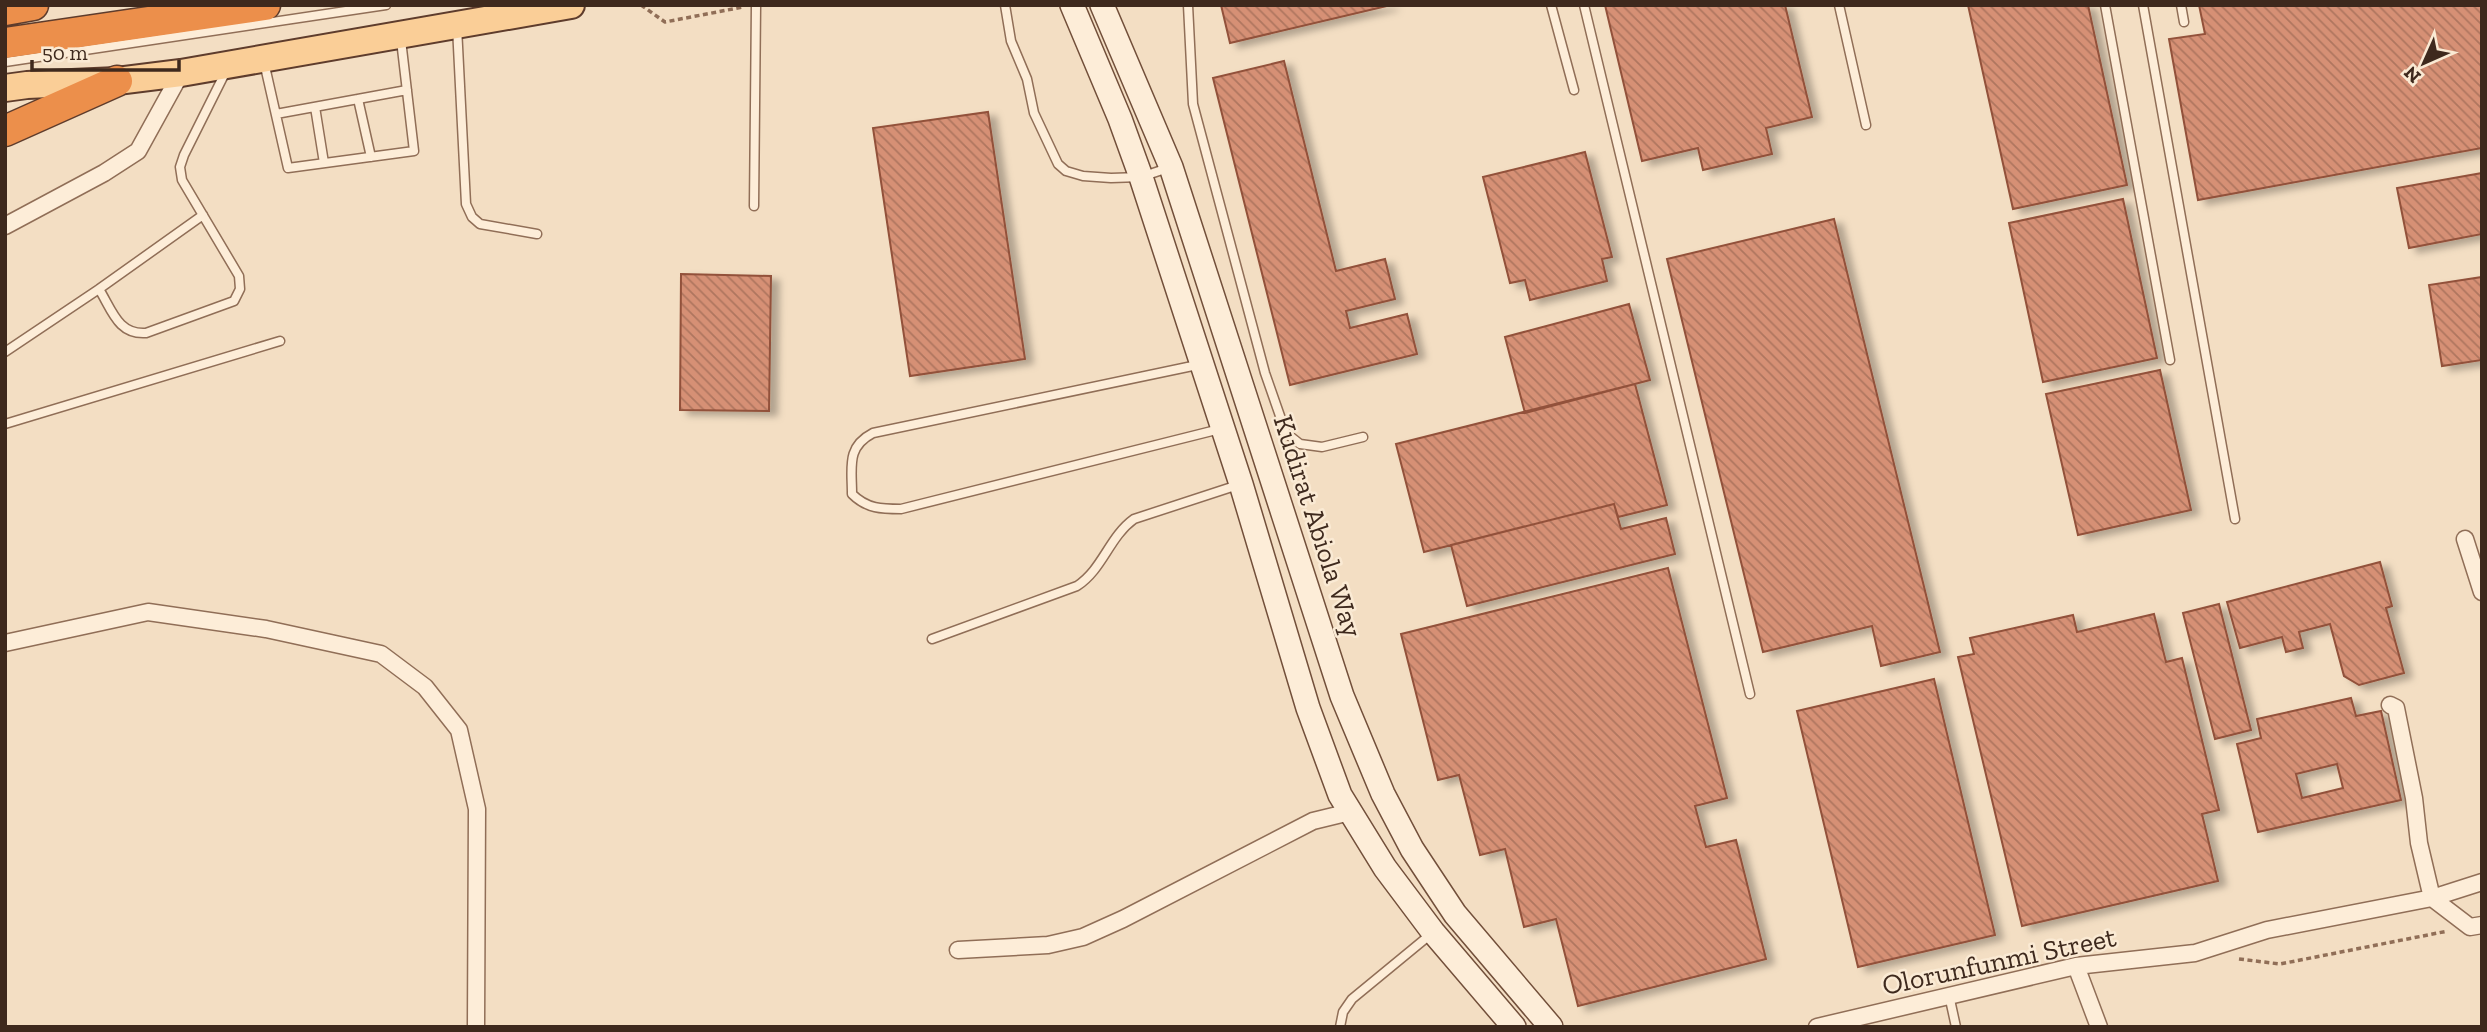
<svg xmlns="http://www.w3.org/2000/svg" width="2487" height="1032" font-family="'Zilla Slab',serif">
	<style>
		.building { fill: url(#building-back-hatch); stroke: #92513a; stroke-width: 2; fill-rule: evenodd; filter: url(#shadow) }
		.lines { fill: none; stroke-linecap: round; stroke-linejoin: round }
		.service-casing { stroke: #906e57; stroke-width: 11 }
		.minor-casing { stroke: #906e57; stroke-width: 19 }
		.secondary-casing { stroke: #724f3a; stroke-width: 26 }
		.primary-casing { stroke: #5e3c2c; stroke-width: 30 }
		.motorway-casing { stroke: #5e3c2c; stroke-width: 33 }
		.path { stroke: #906e57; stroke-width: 3.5; stroke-dasharray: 5 3.5; stroke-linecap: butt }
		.service { stroke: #fdedd8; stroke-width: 8 }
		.minor { stroke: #fdedd8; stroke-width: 16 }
		.secondary { stroke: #fdedd8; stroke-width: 23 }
		.primary { stroke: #face97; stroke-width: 26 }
		.motorway { stroke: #ec8f4b; stroke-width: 30 }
		.labels { text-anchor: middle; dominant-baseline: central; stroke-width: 5; stroke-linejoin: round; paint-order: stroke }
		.street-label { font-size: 28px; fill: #3e291d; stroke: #faead4 }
	</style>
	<defs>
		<pattern id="building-back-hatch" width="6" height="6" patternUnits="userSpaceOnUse" patternTransform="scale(1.75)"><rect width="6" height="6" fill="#d69075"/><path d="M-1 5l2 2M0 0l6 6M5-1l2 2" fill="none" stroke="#af765f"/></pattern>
		<filter id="shadow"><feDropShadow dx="8" dy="4.5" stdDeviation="3.5" flood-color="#0004"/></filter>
	</defs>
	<rect width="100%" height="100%" fill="#f3dec3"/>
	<path class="building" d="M 1221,5 L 1391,5 L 1230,43 Z
		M 1605,5 L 1785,5 L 1812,117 L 1766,128 L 1772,154 L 1703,170 L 1698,148 L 1642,161 Z
		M 1968,5 L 2088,5 L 2127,185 L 2013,209 Z
		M 2199,5 L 2482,5 L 2482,148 L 2198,200 L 2169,39 L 2205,34 Z
		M 1284,61 L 1336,271 L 1385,259 L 1395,299 L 1346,311 L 1350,328 L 1407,314 L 1417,354 L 1290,385 L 1213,78 Z
		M 988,112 L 1025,359 L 910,376 L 873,128 Z
		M 1585,152 L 1612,257 L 1602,259 L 1607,281 L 1530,300 L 1525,280 L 1510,283 L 1483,177 Z
		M 2482,173 L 2482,234 L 2409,248 L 2397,188 Z
		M 2123,199 L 2157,358 L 2043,382 L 2009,223 Z
		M 1834,219 L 1940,652 L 1881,666 L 1872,626 L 1763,652 L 1667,259 Z
		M 681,274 L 771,276 L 769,411 L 680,410 Z
		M 2482,277 L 2482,360 L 2442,366 L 2429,285 Z
		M 1629,304 L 1650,380 L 1525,413 L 1505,337 Z
		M 2160,370 L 2191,510 L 2078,535 L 2046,394 Z
		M 1635,384 L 1667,505 L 1618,517 L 1614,504 L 1424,552 L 1396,444 Z
		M 1614,504 L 1621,529 L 1666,518 L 1675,554 L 1467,606 L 1451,545 Z
		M 2380,562 L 2392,606 L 2386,608 L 2404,673 L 2359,685 L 2344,676 L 2330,624 L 2299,632 L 2303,648 L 2286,652 L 2282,637 L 2240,648 L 2227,602 Z
		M 1668,568 L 1727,798 L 1695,806 L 1706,847 L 1736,840 L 1766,959 L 1578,1006 L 1556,919 L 1524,927 L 1505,849 L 1480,855 L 1459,775 L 1438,780 L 1401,634 Z
		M 2219,604 L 2251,730 L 2215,739 L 2183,613 Z
		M 2154,614 L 2166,662 L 2182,658 L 2219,810 L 2202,814 L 2218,881 L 2022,926 L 1958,657 L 1974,654 L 1970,638 L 2073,615 L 2077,632 Z
		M 1934,679 L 1995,935 L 1858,967 L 1797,711 Z
		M 2351,698 L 2356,716 L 2381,711 L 2401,800 L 2258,832 L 2237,744 L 2261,738 L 2257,719 ZM 2337,764 L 2343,788 L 2302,798 L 2296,774 Z"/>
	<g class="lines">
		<defs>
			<path id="service" d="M 1005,5 L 1011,41 L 1027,79 L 1034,113 L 1058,164 L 1066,171 L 1083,176 L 1111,178 L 1141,177 L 1168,168
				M 1188,5 L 1193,104 L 1265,373 L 1286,433 L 1300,444 L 1322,447 L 1363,437
				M 1551,5 L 1574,90
				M 1584,5 L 1750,694
				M 1839,5 L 1866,125
				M 2105,5 L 2170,360
				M 2143,5 L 2235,519
				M 2181,5 L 2184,22
				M 457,27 L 466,204 L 472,217 L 480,224 L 537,234
				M 5,62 L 386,5
				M 264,62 L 288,168 L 414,151 L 401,40
				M 358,99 L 371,157
				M 315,107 L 324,163
				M 276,114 L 407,90
				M 754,206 L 756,5
				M 99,289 C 112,310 118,335 146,333 L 234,301 L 240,289 L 239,276 L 182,180 L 180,167 L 184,155 L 226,71
				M 5,352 L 99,289 L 203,215
				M 1202,364 L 873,433 C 846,447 852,467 852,494 C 867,509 882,509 901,509 L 1220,429
				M 5,424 L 280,341
				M 932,639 L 1077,586 C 1103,569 1109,537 1134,519 L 1238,485
				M 1949,995 L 1956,1027
				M 1340,1027 L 1343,1012 L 1352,999 L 1431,934"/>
			<path id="minor" d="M 5,226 L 104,173 L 138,151 L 181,73
				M 2465,539 L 2482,592
				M 5,643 L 148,612 L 266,629 L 381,654 L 425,687 L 459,730 L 477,809 L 476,1027
				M 2390,705 L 2396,708 L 2414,798 L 2419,843 L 2432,898 L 2470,927 L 2482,925
				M 958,950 L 1048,945 L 1083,937 L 1123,919 L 1313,821 L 1350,812
				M 2076,966 L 2099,1027
				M 1817,1027 L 2076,966 L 2195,953 L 2267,930 L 2432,898 L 2482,882"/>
			<path id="secondary" d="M 1072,5 L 1120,119 L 1141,177 L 1241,484 L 1308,708 L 1340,795 L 1385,868 L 1433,932 L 1514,1027
				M 1102,5 L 1171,167 L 1342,696 L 1383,794 L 1412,849 L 1455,914 L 1551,1027"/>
			<path id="primary" d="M 5,88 L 27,85 L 117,81 L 181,73 L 571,5"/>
			<path id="motorway" d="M 5,10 L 33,5
				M 5,43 L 265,5
				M 5,131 L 117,81"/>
		</defs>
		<use href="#service" class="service-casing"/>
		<use href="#minor" class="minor-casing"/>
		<use href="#secondary" class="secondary-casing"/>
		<use href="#primary" class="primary-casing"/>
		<use href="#motorway" class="motorway-casing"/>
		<path class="path" d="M 641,5 L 665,22 L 743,7
			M 2239,959 L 2280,964 L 2448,931"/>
		<use href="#service" class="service"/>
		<use href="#minor" class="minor"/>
		<use href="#secondary" class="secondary"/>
		<use href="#primary" class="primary"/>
		<use href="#motorway" class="motorway"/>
	</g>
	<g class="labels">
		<g class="street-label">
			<text transform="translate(1318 526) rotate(72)">Kudirat Abiola Way</text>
			<text transform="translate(1999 961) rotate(-12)">Olorunfunmi Street</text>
		</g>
	</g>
	<rect width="2487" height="1032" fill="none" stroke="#3e291d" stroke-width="14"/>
	<g transform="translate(2424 63) rotate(225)" stroke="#faead4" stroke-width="5" paint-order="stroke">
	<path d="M0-5L12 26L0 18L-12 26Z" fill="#3e291d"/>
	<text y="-10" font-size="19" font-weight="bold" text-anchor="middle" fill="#3e291d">N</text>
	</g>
	<path d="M32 60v10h147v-10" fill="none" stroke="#3e291d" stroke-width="3.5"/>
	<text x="42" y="60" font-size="21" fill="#3e291d" stroke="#faead4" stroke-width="5" paint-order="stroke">50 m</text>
</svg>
